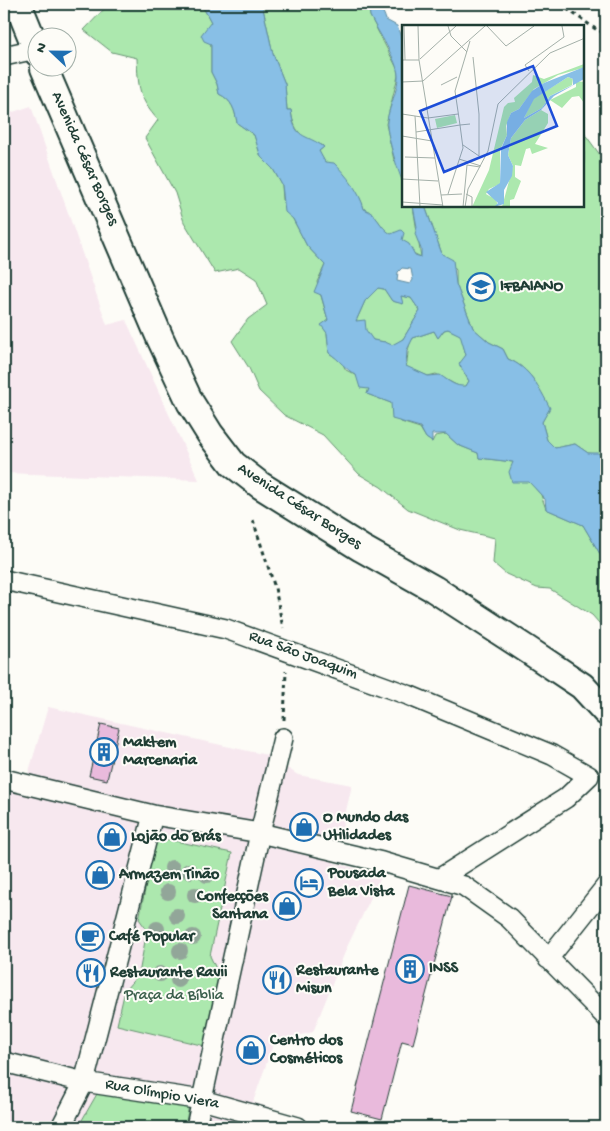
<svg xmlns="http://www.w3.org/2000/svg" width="610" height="1131" font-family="'Gochi Hand',sans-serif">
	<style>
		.built { fill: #f7e8ef }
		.green { fill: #ace8ae; stroke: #669271 }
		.water { fill: #88bfe6; stroke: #5e8b9f; fill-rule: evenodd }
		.building { fill: #e9badc; stroke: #1f3d34 }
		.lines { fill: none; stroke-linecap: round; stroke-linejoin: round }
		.street-casing { stroke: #1f3d34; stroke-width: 22 }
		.secondary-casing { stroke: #1f3d34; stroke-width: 30 }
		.path { stroke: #1f3d34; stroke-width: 3; stroke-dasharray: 4 4; stroke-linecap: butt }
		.street { stroke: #fdfcf7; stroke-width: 19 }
		.secondary { stroke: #fdfcf7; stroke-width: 26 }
		.tree { fill: #92a699 }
		.labels { text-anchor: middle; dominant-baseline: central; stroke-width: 4; stroke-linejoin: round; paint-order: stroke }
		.street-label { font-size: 16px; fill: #1f3d34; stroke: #fdfcf7 }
		.poi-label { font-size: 16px; font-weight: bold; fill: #1f3d34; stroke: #fdfcf7; text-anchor: start }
		.park-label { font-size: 16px; fill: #3b5f4c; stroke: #fdfcf7 }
		.inset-road { fill: none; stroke: #a4b0a9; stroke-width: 1 }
		.view { fill: #1d4ed8; fill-opacity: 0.15; stroke: #1d4ed8; stroke-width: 2.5 }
		.inset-edge { fill: none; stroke: #1f3d34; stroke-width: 2.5 }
	</style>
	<rect width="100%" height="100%" fill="#fdfcf7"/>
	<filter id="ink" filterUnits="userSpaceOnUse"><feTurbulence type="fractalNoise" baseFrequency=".02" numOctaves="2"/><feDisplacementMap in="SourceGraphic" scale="10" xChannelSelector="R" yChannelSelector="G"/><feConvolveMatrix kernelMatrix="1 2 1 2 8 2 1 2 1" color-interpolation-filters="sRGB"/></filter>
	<g filter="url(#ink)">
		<path class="built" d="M 31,106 L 107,325 L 126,320 L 199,480 L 4,473 L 4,115 Z
			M 48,707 L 267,755 L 298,775 L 352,785 L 334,863 L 382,875 L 347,947 L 313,1032 L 274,1042 L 253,1102 L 295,1116 L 288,1127 L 4,1127 L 4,780 L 25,785 Z"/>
		<path class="green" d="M 109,4 L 195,4 L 204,9 L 211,22 L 211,72 L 217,84 L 219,94 C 232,100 235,110 237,123 L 254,135 L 261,157 L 273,169 L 282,185 L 283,200 L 307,246 L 325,265 L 317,282 L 328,320 L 322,325 L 327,333 L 329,353 L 341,361 L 346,370 L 356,375 L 369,388 L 367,394 L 391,403 L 401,422 L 420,428 L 426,438 L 432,442 L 435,436 L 446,434 L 458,445 L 478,453 L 479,458 L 513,462 L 541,495 L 546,509 L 583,525 L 606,564 L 606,631 L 592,615 L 550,589 L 537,588 L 506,574 L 493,563 L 495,538 L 460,530 L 408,509 L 381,487 L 359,474 L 323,435 L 284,415 L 259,391 L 249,368 L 232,341 L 248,319 L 267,305 L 256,279 L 239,268 L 215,273 L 184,222 L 175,193 L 145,138 L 158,120 C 139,99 138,87 137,58 L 112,52 L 84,30 Z
			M 262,4 L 367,4 L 369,7 L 370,16 L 397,68 L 398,76 L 386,124 L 394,160 L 398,164 L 404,184 L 404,206 L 413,206 L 421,257 L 411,252 L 395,232 L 391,235 C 379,227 378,214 364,209 C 357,181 326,172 319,151 L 324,147 L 322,145 C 302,140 293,130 291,110 L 287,110 L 285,84 L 273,54 Z
			M 584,133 L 606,163 L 606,461 L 598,454 L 588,453 L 575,444 L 555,448 L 547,440 L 542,422 L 549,408 C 539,387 530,368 508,359 L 503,349 L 489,342 L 473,328 L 456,284 L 456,270 L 442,254 L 425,206 L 584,206 Z
			M 378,288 L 384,289 L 392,301 L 402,303 L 400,296 L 411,298 L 420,311 L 403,339 L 392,346 L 385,342 L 373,340 L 356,321 L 365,301 Z
			M 448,329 L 461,335 L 466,355 C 461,362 464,375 469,381 L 466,386 L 460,387 L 436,374 L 428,376 L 406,367 C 409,355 406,348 413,338 L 434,331 L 438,338 L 444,330 Z
			M 156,837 L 232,853 L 210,956 L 220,977 L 205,1046 L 117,1025 L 125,990 L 139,974 L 147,930 L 139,919 Z
			M 105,1080 L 189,1105 L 185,1127 L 78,1127 Z"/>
		<path class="water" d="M 198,4 L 262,4 L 273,54 L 285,84 L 287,110 L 291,110 C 294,140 305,133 324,147 L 319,151 L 325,162 L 334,163 C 346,175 360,192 364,209 C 378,214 379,227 391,234 L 401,230 L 404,233 L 402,240 L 409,244 L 415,255 L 421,257 L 421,249 L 415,234 L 417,227 L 413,206 L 425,206 L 442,254 L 453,260 L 456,284 L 473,328 L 489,342 L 503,349 L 508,359 C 530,368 539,387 550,408 L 542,422 L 547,440 L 555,448 L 575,444 L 588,453 L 598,453 L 606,461 L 606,564 L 583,525 L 546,509 L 545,499 L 529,482 L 512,482 L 509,472 L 513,462 L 479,458 L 478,453 L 458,445 L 446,434 L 432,434 L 432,442 L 426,438 L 420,427 L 392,419 L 391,403 L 367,394 L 369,389 L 360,388 L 356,375 C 345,369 340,360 329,353 L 327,333 L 321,325 L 328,320 L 321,295 L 314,292 L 325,265 L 307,246 L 293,219 L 285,212 L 282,185 L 273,169 L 261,157 L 254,135 L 237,123 C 235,110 232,100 219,94 L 217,84 L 211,72 L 211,44 L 204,41 L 201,35 L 211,22 L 204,9 L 195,6 ZM 402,268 L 411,269 L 413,280 L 410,284 L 397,281 L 398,272 ZM 378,288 L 384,289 L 392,301 L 403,304 L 401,296 L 411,298 L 420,311 L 403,339 L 392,345 L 385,342 L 373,340 L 366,330 L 365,320 L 356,321 L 365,301 ZM 448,329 L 460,335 L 466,355 L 459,364 L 469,381 L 466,386 C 455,387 449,381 440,375 L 428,376 L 406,366 L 407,350 L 413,338 L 434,331 L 438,338 L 444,330 Z
			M 367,4 C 378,4 383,9 386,20 L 397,26 L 404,46 L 404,184 C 399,176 385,130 387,121 C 389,106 398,91 398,76 C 398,61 377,30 370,16 L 369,7 Z"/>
		<path class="building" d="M 101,724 L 119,728 L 107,780 L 89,776 Z
			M 409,885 L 452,896 L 413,1044 L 402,1041 L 382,1119 L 351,1111 Z"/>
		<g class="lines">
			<defs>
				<path id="street" d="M 4,56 L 36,49
					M 4,580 L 226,629 L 408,695 L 552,755 L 589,776 L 566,798 L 440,878
					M 283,738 L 260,833 L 382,862 L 464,886 L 509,918 L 606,1017
					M 4,779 L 153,815 L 260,833 L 196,1127
					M 548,959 L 606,886
					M 4,1062 L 84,1082 L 202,1100 L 298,1127
					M 61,1127 L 84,1082 L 153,815"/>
				<path id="secondary" d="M 18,4 L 38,53
					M 44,68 L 160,338 L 190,402 L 210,434 L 233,464 L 260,485 L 361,548 L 434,589 L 525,648 L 582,686 L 606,712"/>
			</defs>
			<use href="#street" class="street-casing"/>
			<use href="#secondary" class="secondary-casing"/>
			<path class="path" d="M 560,4 L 597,30 L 606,33
				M 253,520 L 275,588 L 283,628
				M 284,720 L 286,671"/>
			<use href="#street" class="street"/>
			<use href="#secondary" class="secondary"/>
		</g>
		<g class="tree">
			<circle cx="172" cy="868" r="8"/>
			<circle cx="189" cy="871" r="8"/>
			<circle cx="207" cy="875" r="8"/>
			<circle cx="168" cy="892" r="8"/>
			<circle cx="195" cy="895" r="8"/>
			<circle cx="177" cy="916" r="8"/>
			<circle cx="157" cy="929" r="8"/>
			<circle cx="193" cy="937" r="8"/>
			<circle cx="180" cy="951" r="8"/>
			<circle cx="160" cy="974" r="8"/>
			<circle cx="178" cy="980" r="8"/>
		</g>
	</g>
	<defs>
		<symbol id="school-ring" viewBox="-11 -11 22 22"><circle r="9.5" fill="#fdfcf7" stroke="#1f6fb2" stroke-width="1.5"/><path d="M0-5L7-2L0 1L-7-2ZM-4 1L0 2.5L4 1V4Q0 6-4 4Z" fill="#1f6fb2"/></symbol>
		<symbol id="building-ring" viewBox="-11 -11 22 22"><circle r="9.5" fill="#fdfcf7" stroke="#1f6fb2" stroke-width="1.5"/><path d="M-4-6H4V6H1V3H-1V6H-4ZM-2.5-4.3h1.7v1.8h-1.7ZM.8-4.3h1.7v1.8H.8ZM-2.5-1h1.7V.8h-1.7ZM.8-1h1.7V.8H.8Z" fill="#1f6fb2"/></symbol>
		<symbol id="shop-ring" viewBox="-11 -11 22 22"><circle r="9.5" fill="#fdfcf7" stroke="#1f6fb2" stroke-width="1.5"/><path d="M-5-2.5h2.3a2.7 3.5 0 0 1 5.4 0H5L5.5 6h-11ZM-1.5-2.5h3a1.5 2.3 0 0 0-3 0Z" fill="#1f6fb2"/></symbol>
		<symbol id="hotel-ring" viewBox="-11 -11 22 22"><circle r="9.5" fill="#fdfcf7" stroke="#1f6fb2" stroke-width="1.5"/><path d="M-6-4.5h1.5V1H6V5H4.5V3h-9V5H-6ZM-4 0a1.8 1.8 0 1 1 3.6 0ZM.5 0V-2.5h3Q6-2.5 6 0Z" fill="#1f6fb2"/></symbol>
		<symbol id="cafe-ring" viewBox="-11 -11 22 22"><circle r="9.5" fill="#fdfcf7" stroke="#1f6fb2" stroke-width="1.5"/><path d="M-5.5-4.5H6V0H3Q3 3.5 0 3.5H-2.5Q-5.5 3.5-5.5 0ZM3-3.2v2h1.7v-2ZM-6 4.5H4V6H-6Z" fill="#1f6fb2"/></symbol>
		<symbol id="restaurant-ring" viewBox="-11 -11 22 22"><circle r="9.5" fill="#fdfcf7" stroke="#1f6fb2" stroke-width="1.5"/><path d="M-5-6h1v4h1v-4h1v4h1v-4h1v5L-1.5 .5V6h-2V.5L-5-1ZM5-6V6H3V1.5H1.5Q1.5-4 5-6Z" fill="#1f6fb2"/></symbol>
	</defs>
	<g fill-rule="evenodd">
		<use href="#school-ring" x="465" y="271" width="32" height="32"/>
		<use href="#building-ring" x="88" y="736" width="32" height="32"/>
		<use href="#shop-ring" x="288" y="811" width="32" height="32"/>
		<use href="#shop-ring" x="96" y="821" width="32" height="32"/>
		<use href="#shop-ring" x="84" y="859" width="32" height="32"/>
		<use href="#hotel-ring" x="293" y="867" width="32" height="32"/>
		<use href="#shop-ring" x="271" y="890" width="32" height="32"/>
		<use href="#cafe-ring" x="74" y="921" width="32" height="32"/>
		<use href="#building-ring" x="394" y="953" width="32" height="32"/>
		<use href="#restaurant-ring" x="75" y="957" width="32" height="32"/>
		<use href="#restaurant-ring" x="261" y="964" width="32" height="32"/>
		<use href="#shop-ring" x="235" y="1034" width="32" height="32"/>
	</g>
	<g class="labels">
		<g class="street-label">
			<text transform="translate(84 159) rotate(66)">Avenida César Borges</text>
			<text transform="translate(299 507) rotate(33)">Avenida César Borges</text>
			<text transform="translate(303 656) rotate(20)">Rua São Joaquim</text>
			<text transform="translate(162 1095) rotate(10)">Rua Olímpio Viera</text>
		</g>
		<g class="poi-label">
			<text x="500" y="287">IFBAIANO</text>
			<text x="123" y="743">Maktem<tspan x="123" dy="18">Marcenaria</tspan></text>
			<text x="323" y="818">O Mundo das<tspan x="323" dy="18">Utilidades</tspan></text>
			<text x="131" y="837">Lojão do Brás</text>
			<text x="328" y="874">Pousada<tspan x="328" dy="18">Bela Vista</tspan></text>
			<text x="119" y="875">Armazem Tinão</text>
			<text x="268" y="897" text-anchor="end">Confecções<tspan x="268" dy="18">Santana</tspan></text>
			<text x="109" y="937">Café Popular</text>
			<text x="429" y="969">INSS</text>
			<text x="296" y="971">Restaurante<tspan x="296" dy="18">Misun</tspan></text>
			<text x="110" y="973">Restaurante Ravii</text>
			<text x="270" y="1041">Centro dos<tspan x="270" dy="18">Cosméticos</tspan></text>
		</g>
		<g class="park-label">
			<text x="174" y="996">Praça da Bíblia</text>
		</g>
	</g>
	<g transform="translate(402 25)">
		<rect width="182" height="182" fill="#fdfcf7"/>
		<path d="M 182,39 L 181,43 L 156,50 L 132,64 L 117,84 L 109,88 L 104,101 L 105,110 L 98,125 L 98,159 L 87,164 L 84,169 L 89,172 L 85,167 L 92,166 L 96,182 L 70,182 L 87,145 L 102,82 L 106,78 L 113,77 L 112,73 L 130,57 L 131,50 L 142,54 ZM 166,52 L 171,54 L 170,60 L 148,71 L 140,83 L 122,93 L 131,74 ZM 174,56 L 182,57 L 182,78 L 177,71 L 170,72 L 160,83 L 148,75 L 174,62 ZM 139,85 L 146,89 L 146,98 L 133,119 L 146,123 L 130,129 L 128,123 L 124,124 L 119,141 L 113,140 L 113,152 L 119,156 L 112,174 L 108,175 L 108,182 L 100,182 L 111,141 L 106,130 L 109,113 L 123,95 ZM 53,90 L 55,98 L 35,103 L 33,94 Z" fill="#ace8ae"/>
		<path d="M 182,42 L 182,54 L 152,71 L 139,85 L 123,95 L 109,113 L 106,130 L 111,141 L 110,151 L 102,165 L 102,179 L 92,182 L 96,178 L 84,167 L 98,158 L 99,124 L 105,110 L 105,97 L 109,88 L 117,84 L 130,66 L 142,58 ZM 166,52 L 171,54 L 171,60 L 148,71 L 140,83 L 122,93 L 132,74 Z" fill="#88bfe6" fill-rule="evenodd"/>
		<path class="inset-road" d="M 2,1 L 3,35M 16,1 L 17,35 L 41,182M 46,1 L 49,11 L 65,27M 85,1 L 104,21 L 132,1M 18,34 L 54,1M 0,35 L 17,35M 127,46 L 123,40 L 162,12 L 160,1M 21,56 L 83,1M 0,57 L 21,56M 39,60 L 55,52M 0,89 L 26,93 L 56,89M 13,91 L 14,107 L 58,100 L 53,66 L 68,16M 14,107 L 18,182M 0,111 L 30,116M 61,120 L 77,131 L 77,89 L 71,32M 3,132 L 33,133M 57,134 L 79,141M 0,154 L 36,156M 46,169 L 61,123 L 58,100 L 68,99M 64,169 L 70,172 L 70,182M 39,170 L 60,169M 0,177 L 41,180M 61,182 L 65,140 L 78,142M 63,182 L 66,164 L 86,126 L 96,79 L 148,28 L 183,13"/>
		<path class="view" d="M 131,41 L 155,101 L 42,147 L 18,86 Z"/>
		<rect width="182" height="182" class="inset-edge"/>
	</g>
	<rect width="610" height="1131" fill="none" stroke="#fdfcf7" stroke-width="20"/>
	<rect x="10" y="10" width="590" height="1111" fill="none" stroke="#1f3d34" stroke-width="2" filter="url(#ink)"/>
	<g transform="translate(52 52) rotate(292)"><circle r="24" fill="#fdfcf7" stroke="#a4b0a9"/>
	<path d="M0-4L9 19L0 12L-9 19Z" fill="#1f6fb2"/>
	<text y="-8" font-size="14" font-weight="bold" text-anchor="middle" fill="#1f3d34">N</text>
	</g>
</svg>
